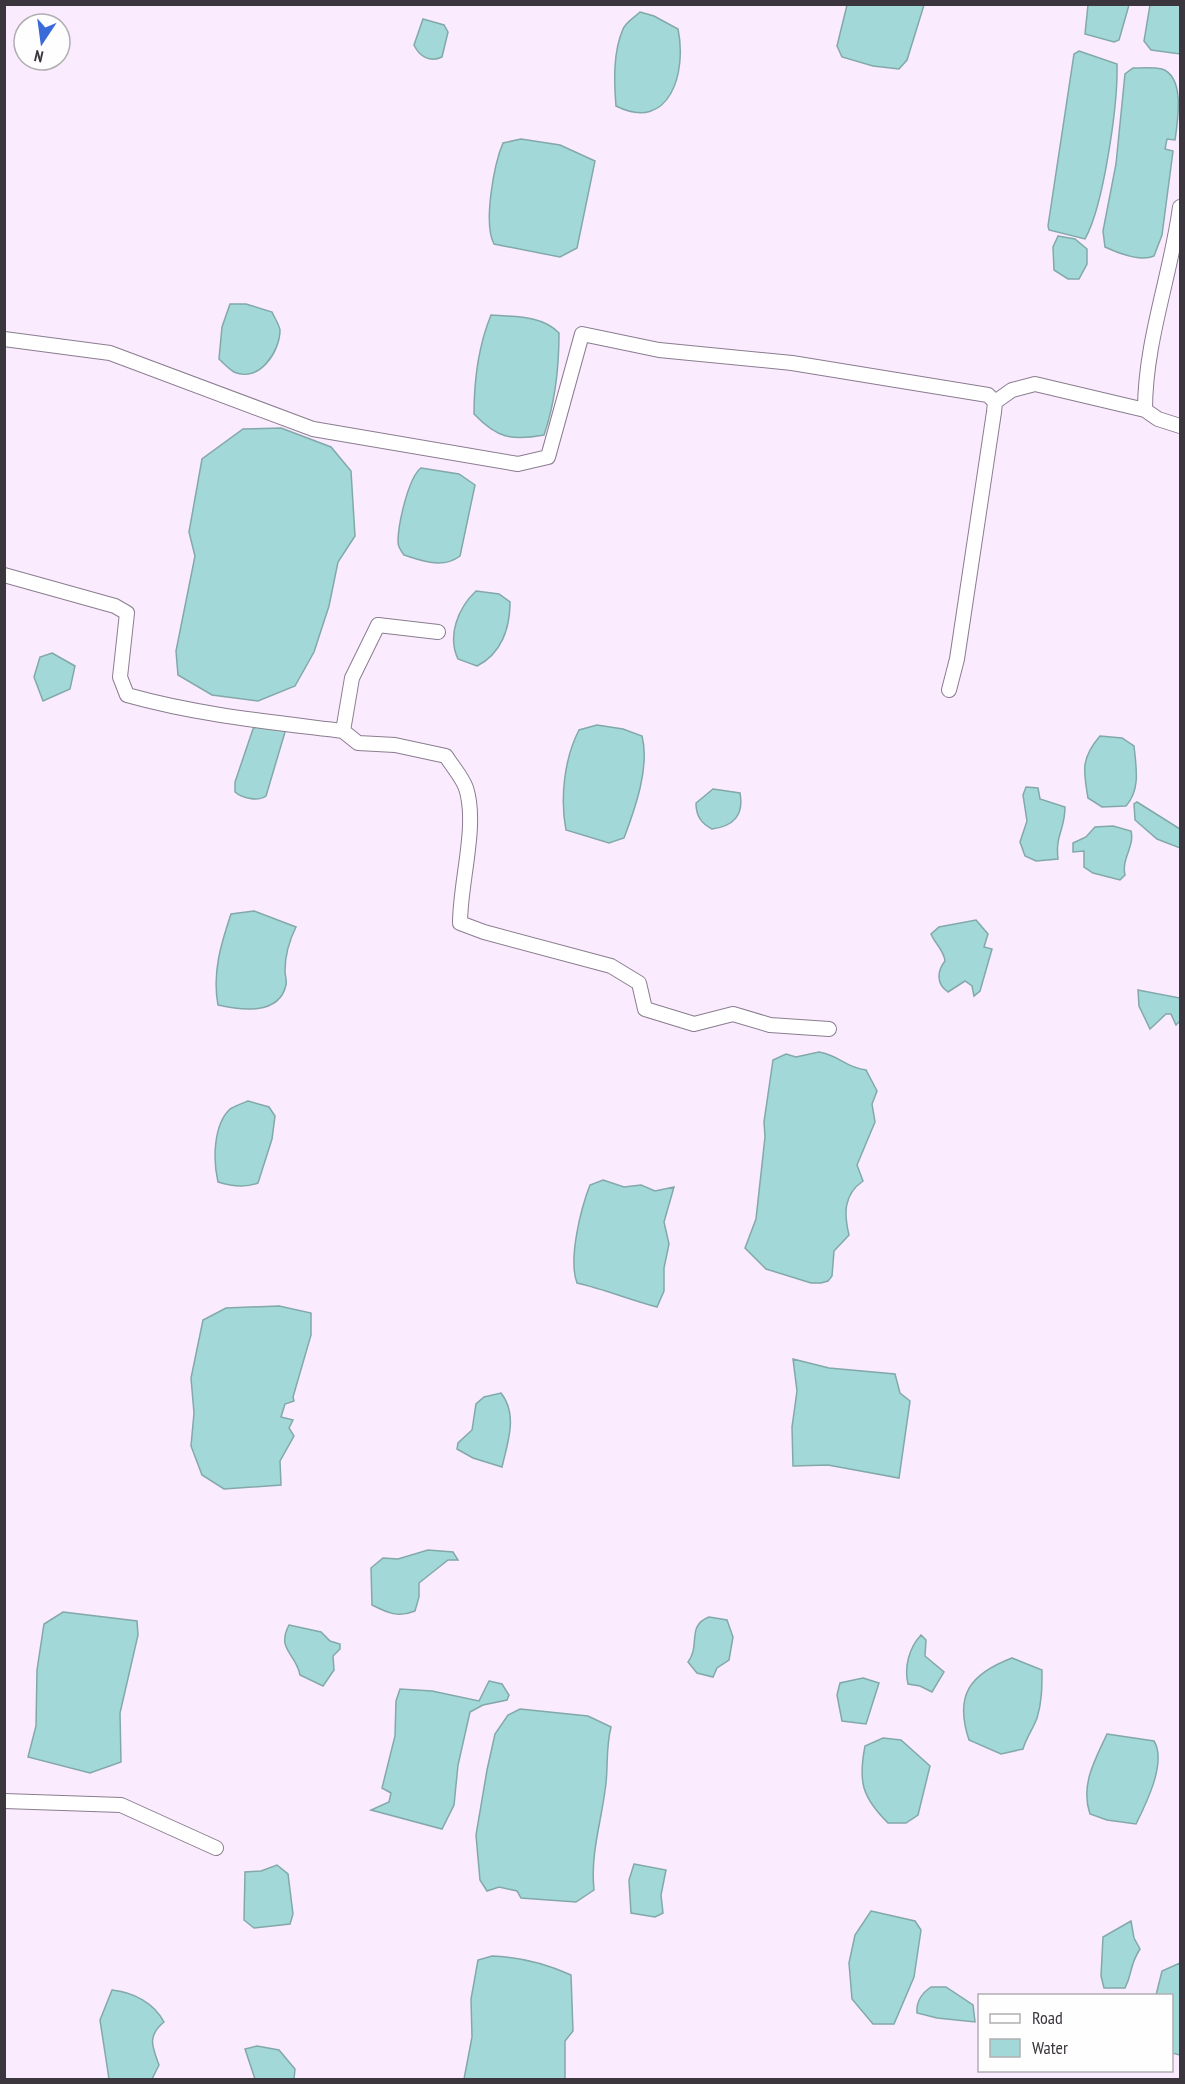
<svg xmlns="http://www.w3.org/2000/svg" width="1185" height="2084" font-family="'PT Sans Narrow',sans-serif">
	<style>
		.water { fill: #a2d9d8; stroke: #83a8aa; stroke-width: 1.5 }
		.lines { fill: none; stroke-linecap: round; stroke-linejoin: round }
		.street-casing { stroke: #8a7d8f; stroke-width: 16 }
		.street { stroke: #fff; stroke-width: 14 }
	</style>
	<rect width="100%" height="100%" fill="#faebff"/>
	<path class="water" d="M 847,5 L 924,5 L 907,60 L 899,69 L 873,66 L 842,57 L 837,46 Z
		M 1088,5 L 1129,5 L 1119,40 L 1114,42 L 1085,34 Z
		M 1150,5 L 1180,5 L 1180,54 L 1151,50 L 1144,41 Z
		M 640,12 L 654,16 L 678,29 C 687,72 670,133 616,106 C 614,81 613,52 623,29 C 626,22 635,17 640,12 Z
		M 423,19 L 444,25 L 448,32 L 442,57 C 430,63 419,56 414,45 Z
		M 1079,51 L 1117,64 C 1118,103 1104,205 1085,239 L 1049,230 L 1048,226 L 1074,54 Z
		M 1133,68 C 1142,68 1153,67 1162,69 C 1185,77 1178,119 1175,140 L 1167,139 L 1165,149 L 1173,151 L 1162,235 L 1154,256 C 1140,262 1118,253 1105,247 L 1103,231 L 1116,164 L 1125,74 Z
		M 521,139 L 560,145 L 595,161 L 577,248 L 560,257 L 494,244 C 483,224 494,164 503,143 Z
		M 1058,236 L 1075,239 L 1087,249 L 1087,264 L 1079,279 L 1068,279 L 1054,270 L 1053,247 Z
		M 230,304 L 246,304 L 272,312 C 274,317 279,324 280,330 C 280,352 259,383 234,372 C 229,369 223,363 219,359 L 222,327 Z
		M 491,315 C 515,317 542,315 559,333 C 559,366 555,403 544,435 C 511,441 497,438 474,414 C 474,380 478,347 491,315 Z
		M 281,428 L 331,447 L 351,471 L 355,536 L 338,562 L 329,606 L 314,652 L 295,686 L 258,701 L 212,695 L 178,675 L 176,651 L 195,556 L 189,532 L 202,459 L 243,429 Z
		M 421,468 L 459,474 L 475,485 L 460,556 C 443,569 423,561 404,555 C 401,551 398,547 398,542 C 398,525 408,478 421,468 Z
		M 476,591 L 499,594 L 510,602 C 510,629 501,654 477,666 L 458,659 C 447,636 458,608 476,591 Z
		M 52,653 L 75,666 L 70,689 L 43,701 L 34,677 L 40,657 Z
		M 258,725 L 283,728 L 285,732 L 266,796 C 258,802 242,798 235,792 L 235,782 L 253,729 Z
		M 597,725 L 623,729 L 642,736 C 650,767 635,809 624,838 L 609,843 L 566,830 C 560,799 564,759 579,730 Z
		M 1100,736 L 1122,738 L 1134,746 C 1136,767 1141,789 1126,806 L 1102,807 L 1088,798 C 1083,770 1081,758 1100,736 Z
		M 1026,787 L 1038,788 L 1040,799 L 1065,807 C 1065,830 1055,835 1058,859 L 1036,861 L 1025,856 L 1020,842 L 1027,821 L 1023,795 Z
		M 713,789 L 740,793 C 744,815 734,826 712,829 C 701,823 696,816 696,803 Z
		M 1137,802 L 1180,829 L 1180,848 L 1157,839 L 1135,820 L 1134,804 Z
		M 1113,826 L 1131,831 C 1135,846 1121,859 1125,875 L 1120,880 L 1093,873 L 1084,867 L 1084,851 L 1073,852 L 1073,843 L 1086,837 L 1095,827 Z
		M 254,911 L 296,927 C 289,941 285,955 285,971 C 285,975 287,981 286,985 C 279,1016 240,1010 218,1005 C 212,973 221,944 231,914 Z
		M 976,920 L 988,934 L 984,947 L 992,949 L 980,991 L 974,996 L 972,986 L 965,981 L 948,992 C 936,984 937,971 945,961 C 944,950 935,944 931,934 L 939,927 Z
		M 1138,990 L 1180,998 L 1180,1021 L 1176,1025 L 1171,1014 L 1166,1014 L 1150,1029 L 1139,1006 Z
		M 819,1052 C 841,1056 844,1067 866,1070 L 877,1091 L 872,1104 L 875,1122 L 857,1165 L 863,1181 C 843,1195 844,1214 849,1235 L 834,1251 L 832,1276 L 828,1281 L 821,1283 L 811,1283 L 766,1269 L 745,1248 L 756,1219 L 765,1137 L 764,1122 L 773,1060 L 786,1054 L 796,1057 Z
		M 248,1101 L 269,1107 L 275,1116 L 272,1139 L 258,1183 C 245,1188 231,1186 218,1182 C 213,1161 213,1125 230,1109 C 235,1106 243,1103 248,1101 Z
		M 603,1180 L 624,1187 L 641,1185 L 655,1191 L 674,1187 L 664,1222 L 669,1244 L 664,1268 L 664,1291 L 657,1307 C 630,1300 604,1289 577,1283 C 568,1259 581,1208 590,1185 Z
		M 279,1306 L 311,1313 L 311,1335 L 293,1397 L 294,1401 L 285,1404 L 281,1417 L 293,1420 L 289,1428 L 294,1436 L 280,1461 L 281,1485 L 224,1489 L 202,1475 L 191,1446 L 194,1413 L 191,1378 L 203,1320 L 226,1308 Z
		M 793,1359 L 829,1368 L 895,1374 L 900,1393 L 910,1401 L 899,1478 L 828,1465 L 793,1466 L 792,1427 L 797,1391 Z
		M 501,1393 C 518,1415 508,1441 502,1467 L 473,1458 L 457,1449 L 458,1443 L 472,1430 L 476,1404 L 484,1397 Z
		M 428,1550 L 453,1552 L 458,1560 L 448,1560 L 419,1583 L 419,1597 L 415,1611 C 398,1618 388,1613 372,1605 L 371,1568 L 383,1558 L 398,1559 Z
		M 63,1612 L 137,1621 L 138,1635 L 120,1713 L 121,1762 L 90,1773 L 28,1757 L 36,1726 L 37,1670 L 44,1624 Z
		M 709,1617 L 727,1620 L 733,1637 L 729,1660 L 717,1668 L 713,1677 L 697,1673 L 688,1662 C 701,1645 686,1626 709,1617 Z
		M 289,1625 L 321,1632 L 330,1641 L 340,1644 L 340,1649 L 333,1656 L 334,1670 L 323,1686 L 300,1675 C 296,1653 276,1650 289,1625 Z
		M 921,1635 L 926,1640 L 925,1656 L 944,1672 L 932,1692 L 920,1686 L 908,1684 C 904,1667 909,1648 921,1635 Z
		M 1012,1658 L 1042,1670 C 1042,1687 1042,1702 1037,1718 C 1033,1729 1026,1738 1023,1749 L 1001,1754 L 969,1740 C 954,1695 970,1674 1012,1658 Z
		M 863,1678 L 879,1683 L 866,1724 L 842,1721 L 837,1695 L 840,1683 Z
		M 489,1681 L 502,1684 L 509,1695 L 507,1700 L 483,1705 L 470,1712 L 458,1765 L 454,1805 L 442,1829 L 371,1810 L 389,1802 L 391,1793 L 382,1788 L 395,1736 L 396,1701 L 400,1689 L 432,1691 L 479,1701 Z
		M 520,1709 L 588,1716 L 611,1727 C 606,1746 608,1764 606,1783 C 602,1820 590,1853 594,1890 L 576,1902 L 521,1898 L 517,1891 L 499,1887 L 487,1891 L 480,1880 L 476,1835 L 487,1770 L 495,1734 L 508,1715 Z
		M 1107,1734 L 1154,1741 C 1167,1762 1146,1804 1136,1824 L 1107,1820 L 1090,1814 C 1080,1785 1095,1760 1107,1734 Z
		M 883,1738 L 901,1740 L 930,1766 L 918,1815 L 906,1823 L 888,1823 C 862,1797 858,1782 865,1746 Z
		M 634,1864 L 666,1870 L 661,1895 L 663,1913 L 655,1917 L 631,1913 L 629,1880 Z
		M 277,1865 L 288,1874 L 293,1914 L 290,1924 L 254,1928 L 244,1920 L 245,1872 L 261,1871 Z
		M 871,1911 L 915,1921 L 921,1930 L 914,1977 L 894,2024 L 873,2024 L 852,1999 L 849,1963 L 855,1935 Z
		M 1131,1921 L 1134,1938 L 1140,1949 C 1129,1966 1133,1972 1125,1988 L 1104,1988 L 1101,1976 L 1103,1937 Z
		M 492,1956 C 521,1957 545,1963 571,1975 L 573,2031 L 565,2041 L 565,2079 L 464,2079 L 472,2037 L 471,1999 L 478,1960 Z
		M 1180,1963 L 1180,2055 L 1172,2053 L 1172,1996 L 1156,1995 L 1162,1971 Z
		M 931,1987 L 946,1987 L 973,2005 L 975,2022 L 937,2018 L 917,2013 C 916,2001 922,1993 931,1987 Z
		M 112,1990 C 133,1992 154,2003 164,2022 C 147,2036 152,2046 159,2065 L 152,2079 L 109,2079 L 100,2020 Z
		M 257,2046 L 279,2050 L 295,2069 L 294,2079 L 255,2079 L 245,2049 Z"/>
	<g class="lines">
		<defs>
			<path id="street" d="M 4,339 L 110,353 L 313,429 L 518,464 L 548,457 L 582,334 L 659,350 L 792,363 L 988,395 L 995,402 L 994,412 L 957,659 L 949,690
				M 995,402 L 1012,390 L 1035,384 L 1145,410 L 1158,419 L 1180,426
				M 1145,410 C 1145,341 1171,275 1180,207
				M 4,575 L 115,606 L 127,613 L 120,677 L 127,695 C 198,715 271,722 343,731
				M 438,632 L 378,625 L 352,678 L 343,731 L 358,743 L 395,745 L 446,756 C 452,766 462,777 466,788 C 478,825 460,882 460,923 L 484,932 L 611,966 L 639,983 L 645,1009 L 694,1024 L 733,1014 L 770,1025 L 829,1029
				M 4,1801 L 121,1805 L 216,1848"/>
		</defs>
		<use href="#street" class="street-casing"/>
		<use href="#street" class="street"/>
	</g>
	<rect width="1185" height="2084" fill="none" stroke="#3b353d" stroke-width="12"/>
	<rect x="978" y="1994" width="195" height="78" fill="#fefefe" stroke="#b0aeb1" stroke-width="1.5"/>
	<rect x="990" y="2014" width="30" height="9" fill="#ffffff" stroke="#b0aeb1" stroke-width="1.5"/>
	<text x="1032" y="2024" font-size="18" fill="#3b353d">Road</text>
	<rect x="990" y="2039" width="30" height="18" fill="#a2d9d8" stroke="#b0aeb1" stroke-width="1.5"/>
	<text x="1032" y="2054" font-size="18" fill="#3b353d">Water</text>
	<g transform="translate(42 42) rotate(193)"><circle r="28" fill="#fefefe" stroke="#b0aeb1" stroke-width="1.5"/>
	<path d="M0-4.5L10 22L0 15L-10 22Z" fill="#396ada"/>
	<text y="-9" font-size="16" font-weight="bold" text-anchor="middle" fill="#3b353d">N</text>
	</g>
</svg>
